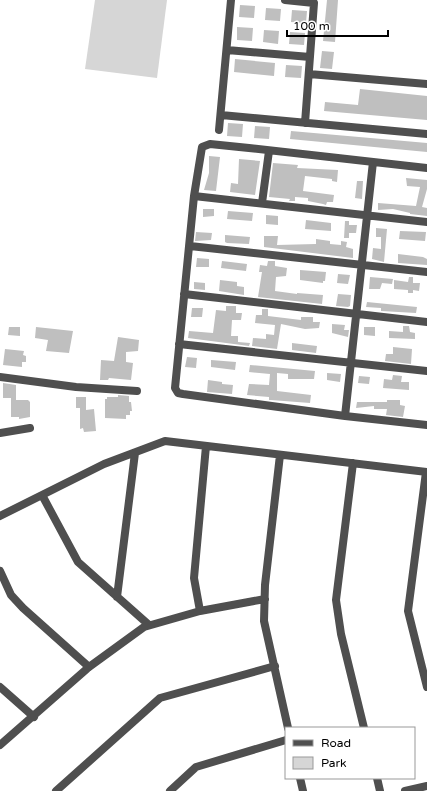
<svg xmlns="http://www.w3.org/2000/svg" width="427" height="791" font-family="'Varela Round',sans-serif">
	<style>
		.green { fill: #d6d6d6 }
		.building { fill: #bfbfbf }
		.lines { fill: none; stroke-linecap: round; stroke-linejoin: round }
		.minor { stroke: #4f4f4f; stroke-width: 8 }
	</style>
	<rect width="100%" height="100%" fill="#fff"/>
	<path class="green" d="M 95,0 L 167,0 L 157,78 L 85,69 Z"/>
	<path class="building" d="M 327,0 L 338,0 L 335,42 L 323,41 Z
		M 240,5 L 255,6 L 254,18 L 239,17 Z
		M 266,8 L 281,9 L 280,21 L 265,20 Z
		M 292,10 L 307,11 L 306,23 L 291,22 Z
		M 237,27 L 253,28 L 252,41 L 237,40 Z
		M 264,30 L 279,31 L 278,44 L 263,42 Z
		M 290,32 L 305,33 L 304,45 L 289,44 Z
		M 322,51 L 334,52 L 332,69 L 320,68 Z
		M 235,59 L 275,63 L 274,76 L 234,72 Z
		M 286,65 L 302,66 L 301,78 L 285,77 Z
		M 360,89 L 427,96 L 427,120 L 324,111 L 325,102 L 358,105 Z
		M 228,123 L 243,124 L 242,137 L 227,136 Z
		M 255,126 L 270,127 L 269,139 L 254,138 Z
		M 291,131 L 427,143 L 427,152 L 290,139 Z
		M 209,156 L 220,157 L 216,191 L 204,190 L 209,173 Z
		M 239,159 L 260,161 L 255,195 L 230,192 L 231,183 L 238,184 Z
		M 273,163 L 298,165 L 297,168 L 338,170 L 337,182 L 332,181 L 332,179 L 305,176 L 303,191 L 334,195 L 333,202 L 327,202 L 326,205 L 323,204 L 308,201 L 308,198 L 295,197 L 295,201 L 289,201 L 290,199 L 269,197 Z
		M 406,178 L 427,180 L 427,189 L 422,207 L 427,208 L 427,216 L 410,214 L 410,213 L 393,209 L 378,210 L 378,203 L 416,206 L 420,187 L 407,186 Z
		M 357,181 L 363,181 L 362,199 L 355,198 Z
		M 203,209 L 214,209 L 214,216 L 203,217 Z
		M 228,211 L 253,213 L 252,221 L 227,219 Z
		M 266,215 L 278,216 L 278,225 L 266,224 Z
		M 306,220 L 331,223 L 331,231 L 305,229 Z
		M 345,221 L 349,221 L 349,225 L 357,225 L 356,233 L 349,233 L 349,238 L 344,238 Z
		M 376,228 L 387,229 L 384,262 L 372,259 L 373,248 L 381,249 L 381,237 L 376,237 Z
		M 400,231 L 426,232 L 425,241 L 399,239 Z
		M 196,232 L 212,233 L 211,240 L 195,241 Z
		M 225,235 L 250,237 L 249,244 L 227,243 L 225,242 Z
		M 264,236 L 278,236 L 277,245 L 316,244 L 316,239 L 330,241 L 330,244 L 341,245 L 341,241 L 347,242 L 346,247 L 353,249 L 353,258 L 264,247 Z
		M 398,254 L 423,257 L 427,259 L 427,265 L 398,263 Z
		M 197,258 L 209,259 L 209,267 L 196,267 Z
		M 222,261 L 247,264 L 246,271 L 221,268 Z
		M 268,261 L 275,261 L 275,266 L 287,268 L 286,276 L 276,277 L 275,291 L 297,294 L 297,293 L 323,295 L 322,304 L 258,297 L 262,272 L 259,272 L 260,265 L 267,266 Z
		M 300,270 L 326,272 L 325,281 L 323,281 L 323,283 L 300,280 Z
		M 338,274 L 350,275 L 348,284 L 337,283 Z
		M 370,277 L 393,279 L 392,284 L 382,283 L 380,289 L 369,289 Z
		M 409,277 L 413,277 L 413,283 L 420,283 L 419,291 L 413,290 L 413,293 L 408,293 L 408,290 L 394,289 L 394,280 L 408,282 Z
		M 220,280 L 237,282 L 237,286 L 244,287 L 244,295 L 219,291 Z
		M 194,282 L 205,283 L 205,290 L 194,289 Z
		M 338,294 L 351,295 L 350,306 L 348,307 L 336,306 Z
		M 367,302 L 417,307 L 416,313 L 381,311 L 381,308 L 366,307 Z
		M 226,306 L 236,306 L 236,313 L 242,313 L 241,320 L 232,320 L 231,336 L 238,336 L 238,342 L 250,343 L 249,346 L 188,338 L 189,331 L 213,333 L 216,310 L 226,311 Z
		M 192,308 L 203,308 L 202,317 L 191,317 Z
		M 262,309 L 268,309 L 268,316 L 301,320 L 301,317 L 313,317 L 313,322 L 320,322 L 319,328 L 305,329 L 281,324 L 277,349 L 252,346 L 253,338 L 266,339 L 266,334 L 274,335 L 275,325 L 255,323 L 256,315 L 262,315 Z
		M 332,324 L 345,325 L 344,330 L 349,330 L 348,337 L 332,333 Z
		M 403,326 L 409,326 L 410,332 L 415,333 L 415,339 L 389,338 L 389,331 L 403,332 Z
		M 9,327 L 20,327 L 20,336 L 8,335 Z
		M 36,327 L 73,331 L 69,353 L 46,351 L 48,340 L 35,338 Z
		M 364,327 L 375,327 L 375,336 L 364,335 Z
		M 118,337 L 139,340 L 138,351 L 126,352 L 126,362 L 133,363 L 131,380 L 109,378 L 108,380 L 100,380 L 101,360 L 114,361 Z
		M 292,343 L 317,346 L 316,353 L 292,350 Z
		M 393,347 L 412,349 L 411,364 L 385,361 L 386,354 L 393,354 Z
		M 5,349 L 24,351 L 23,355 L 26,356 L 26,362 L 22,362 L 22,367 L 3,365 Z
		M 187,357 L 197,358 L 196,368 L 185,367 Z
		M 211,360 L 236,362 L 235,370 L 211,367 Z
		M 250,365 L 315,371 L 314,379 L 288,379 L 288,374 L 277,373 L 277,391 L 311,395 L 310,403 L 271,400 L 269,400 L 269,397 L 247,395 L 249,384 L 269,385 L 270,374 L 249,372 Z
		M 327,373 L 341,374 L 340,382 L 327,380 Z
		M 393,375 L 402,376 L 401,382 L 409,382 L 409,390 L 383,388 L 384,379 L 392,380 Z
		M 359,376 L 370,377 L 369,384 L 358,383 Z
		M 208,380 L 222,382 L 222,384 L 233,385 L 232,394 L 207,392 Z
		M 3,383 L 16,385 L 16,400 L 28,400 L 30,402 L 30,417 L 19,419 L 19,417 L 11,417 L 11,398 L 3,398 Z
		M 118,395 L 129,396 L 129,402 L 131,402 L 132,411 L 130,411 L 130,415 L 126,415 L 126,419 L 105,418 L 105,399 L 107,399 L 107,397 L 118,397 Z
		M 76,397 L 86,397 L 86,410 L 94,409 L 96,431 L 84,432 L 83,428 L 80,429 L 80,408 L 76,408 Z
		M 387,400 L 400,400 L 400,405 L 405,406 L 403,417 L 386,415 L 387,409 L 374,409 L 374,406 L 356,408 L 357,402 L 387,402 Z"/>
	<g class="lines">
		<path class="minor" d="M 285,0 L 314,3 L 305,123
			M 227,50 L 310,57
			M 309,74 L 427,84
			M 221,115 L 427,134
			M 219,130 L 231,0
			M 427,168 L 249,148 L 210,144 L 202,147 L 194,196 L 175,388 L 178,393 L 183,394 L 345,416 L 427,425
			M 194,196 L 427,222
			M 262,203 L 269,151
			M 190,246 L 427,272
			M 184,294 L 427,322
			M 179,344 L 427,371
			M 0,377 L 76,387 L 137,391
			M 345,416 L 373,162
			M 0,433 L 30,428
			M 280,455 L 265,585 L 264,621 L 288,728
			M 353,463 L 336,600 L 341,634 L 364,728
			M 426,472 L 408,611 L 427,687
			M 42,495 L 78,562 L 149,625
			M 0,516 L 104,464 L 165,441 L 427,472
			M 0,571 L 11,595 L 23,608 L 89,667
			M 117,597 L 135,453
			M 200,611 L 194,578 L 206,446
			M 0,687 L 34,717
			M 0,745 L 89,667 L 144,627 L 200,611 L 265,599
			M 300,778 L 303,791
			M 377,778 L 380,791
			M 56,791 L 160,698 L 275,666
			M 170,791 L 196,767 L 286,740
			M 405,791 L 427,786"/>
	</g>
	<rect x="285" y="727" width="130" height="52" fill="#ffffff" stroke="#999999"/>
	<rect x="293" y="740" width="20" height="6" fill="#4f4f4f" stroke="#999999"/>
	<text x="321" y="747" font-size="12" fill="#000000">Road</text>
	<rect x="293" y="757" width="20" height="12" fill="#d6d6d6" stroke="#999999"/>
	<text x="321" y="767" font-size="12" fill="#000000">Park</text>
	<path d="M287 30v6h101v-6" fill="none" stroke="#000000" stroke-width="2"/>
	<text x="293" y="30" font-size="12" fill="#000000" stroke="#ffffff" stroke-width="3" paint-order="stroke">100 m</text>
</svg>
